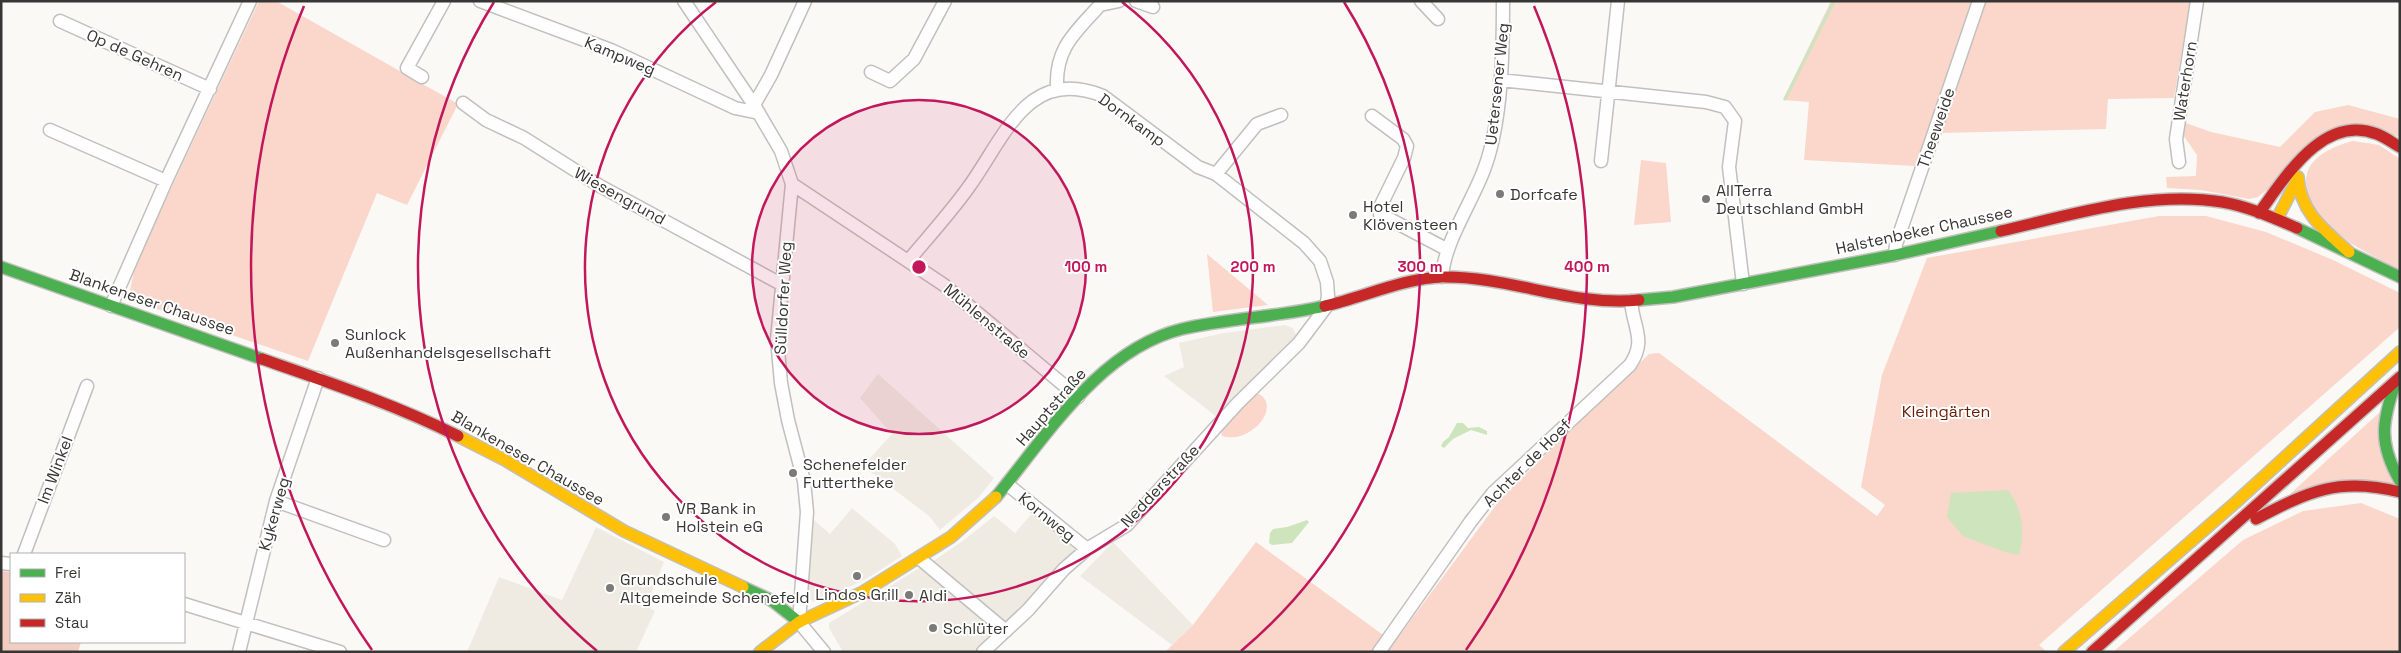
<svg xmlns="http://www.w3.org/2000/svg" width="2401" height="653" font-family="'Space Grotesk',sans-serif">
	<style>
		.built { fill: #efebe3 }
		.green { fill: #fad6cb }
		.forest { fill: #f2cdc1 }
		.water { fill: #cee4bd }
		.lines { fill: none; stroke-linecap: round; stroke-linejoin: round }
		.stream { stroke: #cee4bd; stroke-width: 3 }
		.street-casing { stroke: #c2c0be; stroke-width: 15 }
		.fast-casing { stroke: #c2c0be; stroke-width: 14 }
		.slow-casing { stroke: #c2c0be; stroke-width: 14 }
		.jam-casing { stroke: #c2c0be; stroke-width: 14 }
		.street { stroke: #fefefe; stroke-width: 12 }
		.fast { stroke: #4caf50; stroke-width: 11 }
		.slow { stroke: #ffc107; stroke-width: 11 }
		.jam { stroke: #c62828; stroke-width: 11 }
		.ring { fill: none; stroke: #c2185b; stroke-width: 2.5 }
		.poi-dot { fill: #7c7a78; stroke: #fff; stroke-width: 2 }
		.labels { text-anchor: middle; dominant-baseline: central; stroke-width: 4; stroke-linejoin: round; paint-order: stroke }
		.street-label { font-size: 16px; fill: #373634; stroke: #fff }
		.poi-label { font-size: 16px; fill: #373634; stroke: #fff; text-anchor: start }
		.park-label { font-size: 16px; fill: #681d04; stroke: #fff }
		.centre { fill: #c2185b; stroke: #fff; stroke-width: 2.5 }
		.ring-label { font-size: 15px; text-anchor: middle; font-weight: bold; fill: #c2185b; stroke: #fff; stroke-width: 4; stroke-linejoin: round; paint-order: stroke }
	</style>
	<rect width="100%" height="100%" fill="#fbf9f6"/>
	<path class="built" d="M 1285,325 L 1293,328 L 1296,335 L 1294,340 L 1217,417 L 1164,376 L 1184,367 L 1179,343 L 1224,333 Z
		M 878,374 L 994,478 L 979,497 L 940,530 L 929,516 L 863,466 L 892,434 L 860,398 Z
		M 852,508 L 895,544 L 902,556 L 866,579 L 816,602 L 812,601 L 806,593 L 813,519 L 830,534 Z
		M 1035,510 L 1079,546 L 1026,606 L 1007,623 L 1003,622 L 932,562 L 964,540 L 994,516 L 1015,533 Z
		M 596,527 L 664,562 L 646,606 L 655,611 L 636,652 L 467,652 L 499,577 L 562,600 Z
		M 1113,542 L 1193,625 L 1172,645 L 1080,576 Z
		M 921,567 L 996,630 L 974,652 L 843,652 L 829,628 L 829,623 Z"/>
	<path class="green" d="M 259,1 L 276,1 L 458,104 L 407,205 L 377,193 L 308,361 L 142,304 L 130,291 L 135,265 Z
		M 1831,1 L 1973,1 L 1915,166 L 1804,160 L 1809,102 L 1783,100 Z
		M 1986,1 L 2190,1 L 2174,98 L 2108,99 L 2106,129 L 1940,133 Z
		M 2348,105 L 2400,119 L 2400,137 L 2350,123 L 2258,197 L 2249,199 L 2201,190 L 2167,188 L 2166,177 L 2196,176 L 2197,155 L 2183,135 L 2183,122 L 2211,132 L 2280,147 L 2315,112 Z
		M 2353,141 L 2379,145 L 2400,159 L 2400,271 L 2350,243 L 2310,210 C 2309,200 2304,184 2307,174 C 2311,155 2337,145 2353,141 Z
		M 1641,160 L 1666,163 L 1671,222 L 1634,225 Z
		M 2159,216 L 2206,216 L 2266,232 L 2333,260 L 2400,293 L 2400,327 L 2039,645 L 2047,652 L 1165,652 L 1193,625 L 1256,542 L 1394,643 L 1502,497 L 1649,354 L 1659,353 L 1877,516 L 1885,505 L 1861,487 L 1882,375 L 1927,258 Z
		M 1207,254 L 1268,305 L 1213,312 Z
		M 1259,394 C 1282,407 1250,445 1222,436 L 1221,430 L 1252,395 Z
		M 2380,412 L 2400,487 L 2290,494 Z
		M 2361,503 L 2400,519 L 2400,652 L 2113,652 L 2243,540 L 2303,511 Z"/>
	<path class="forest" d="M 1,571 L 11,572 L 11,642 L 81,642 L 78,652 L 1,652 Z"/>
	<path class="water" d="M 1457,423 L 1463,423 L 1468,428 L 1479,427 L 1487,431 L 1487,435 L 1471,430 L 1453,439 L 1444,448 L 1441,446 L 1443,442 L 1449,437 Z
		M 2008,490 C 2023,510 2025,531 2019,555 L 2005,552 L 1963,536 L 1947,517 L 1951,493 Z
		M 1307,520 L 1309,522 L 1292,543 L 1272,545 L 1269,543 L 1270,533 L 1273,529 L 1287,527 Z"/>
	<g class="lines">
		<path class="stream" d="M 1785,99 L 1834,1"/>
		<defs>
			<path id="street" d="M 480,1 L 611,50 L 735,108 L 759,113
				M 684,1 L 754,105 L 781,151 L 792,184 L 777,339 L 781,383 L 788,420 L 804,481 L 807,512 L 799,622 L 824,652
				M 1136,1 L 1153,7
				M 1421,1 L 1438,19
				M 60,21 L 210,89
				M 871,72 L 890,81 L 914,59 L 945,1
				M 422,77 L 407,68 L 444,1
				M 1500,80 L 1706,102 L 1725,107 L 1735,121 L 1729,167 L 1743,284
				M 1057,88 C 1055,48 1075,33 1100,5 L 1119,1
				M 463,103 L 486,120 L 524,138 L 600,186 L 781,284
				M 754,105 L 771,75 L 805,1
				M 1372,116 L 1403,139 L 1407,146 L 1404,158 L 1380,207 L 1380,214 L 1448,250
				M 50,130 L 166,181
				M 1601,161 L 1618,1
				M 2179,162 L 2176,139 L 2197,1
				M 1216,174 L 1257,124 L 1281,115
				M 792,184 L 944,285 L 1078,397
				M 1895,255 L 1896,244 L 1979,1
				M 909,260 C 929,236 950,213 968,188 C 1004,139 1027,65 1103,96 L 1198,167 L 1216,174 L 1304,243 L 1320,261 L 1327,282 L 1328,296 L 1326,307 L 1299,343 L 1238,403 L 1127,525 L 1087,549 L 1064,569 L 1028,610 L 983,652
				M 1442,277 C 1444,242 1473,201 1485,167 C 1502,120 1503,52 1503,1
				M 111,306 L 166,181 L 250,1
				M 1007,484 L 1087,549
				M 276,501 L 384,540
				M 24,554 L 87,386
				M 919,558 L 1006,631
				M 1,563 L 11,564
				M 184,604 L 340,652
				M 239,652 L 276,501 L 318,378
				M 1379,652 L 1471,521 L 1493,493 L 1630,365 C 1647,340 1633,328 1631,301"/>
			<path id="fast" d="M 2297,228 L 2400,277
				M 1,267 L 262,359
				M 1639,300 L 1673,297 L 1895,255 L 2001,231
				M 2396,381 C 2382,421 2378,443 2400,481
				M 996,497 C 1047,435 1100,349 1182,329 C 1229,318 1278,317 1325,306
				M 743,587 L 771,600 L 799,622"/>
			<path id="slow" d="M 2298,177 C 2300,212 2324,230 2349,252
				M 2277,219 L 2297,180
				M 458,436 L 505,460 L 624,531 L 743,587
				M 760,652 L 799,622 L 863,592 L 951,537 L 996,497
				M 2064,652 L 2235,503 L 2400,352"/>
			<path id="jam" d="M 2259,213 C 2285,178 2323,113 2377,134 C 2385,137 2393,143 2400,147
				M 2001,231 C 2071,215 2149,190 2222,202 C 2247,206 2274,218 2297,228
				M 1325,306 C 1364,297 1404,278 1443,277 C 1509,276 1573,307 1639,300
				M 262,359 C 328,382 396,405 458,436
				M 2256,519 C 2309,491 2339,477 2400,492
				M 2092,652 L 2400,377"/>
		</defs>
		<use href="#street" class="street-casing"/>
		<use href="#fast" class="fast-casing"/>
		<use href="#slow" class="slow-casing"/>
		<use href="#jam" class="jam-casing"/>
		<use href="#street" class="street"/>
		<use href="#fast" class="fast"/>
		<use href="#slow" class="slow"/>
		<use href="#jam" class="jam"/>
	</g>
	<circle cx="919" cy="267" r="167" fill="#c2185b" fill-opacity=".12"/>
	<g class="ring">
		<circle cx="919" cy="267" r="167"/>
		<path d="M1122 2A334 334 0 1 1 716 2"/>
		<path d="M597 651A501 501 0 0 1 494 2M1344 2A501 501 0 0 1 1241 651"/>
		<path d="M372 650A668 668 0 0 1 304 6M1534 6A668 668 0 0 1 1466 650"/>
	</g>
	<g class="poi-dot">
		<circle cx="1500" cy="194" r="5"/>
		<circle cx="1706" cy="199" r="5"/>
		<circle cx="1353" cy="215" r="5"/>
		<circle cx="335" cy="343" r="5"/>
		<circle cx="793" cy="473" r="5"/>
		<circle cx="666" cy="517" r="5"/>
		<circle cx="857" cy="576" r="5"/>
		<circle cx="610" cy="588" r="5"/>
		<circle cx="909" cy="595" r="5"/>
		<circle cx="933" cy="628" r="5"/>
	</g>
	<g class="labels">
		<g class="street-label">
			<text transform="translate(135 55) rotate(24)">Op de Gehren</text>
			<text transform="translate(620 56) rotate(23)">Kampweg</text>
			<text transform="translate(2185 81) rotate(-81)">Waterhorn</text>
			<text transform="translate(1497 84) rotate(-84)">Uetersener Weg</text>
			<text transform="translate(1132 120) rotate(36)">Dornkamp</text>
			<text transform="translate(1936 128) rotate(-71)">Theeweide</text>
			<text transform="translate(620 196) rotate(29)">Wiesengrund</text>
			<text transform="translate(1924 230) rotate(-12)">Halstenbeker Chaussee</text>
			<text transform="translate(783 298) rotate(-87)">Sülldorfer Weg</text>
			<text transform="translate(152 302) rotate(19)">Blankeneser Chaussee</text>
			<text transform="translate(987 321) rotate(40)">Mühlenstraße</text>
			<text transform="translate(1051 407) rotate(-49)">Hauptstraße</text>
			<text transform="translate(528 458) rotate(30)">Blankeneser Chaussee</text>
			<text transform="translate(1527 463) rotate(-45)">Achter de Hoef</text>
			<text transform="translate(55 470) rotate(-69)">Im Winkel</text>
			<text transform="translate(1160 486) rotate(-47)">Nedderstraße</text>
			<text transform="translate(274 514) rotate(-74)">Kykerweg</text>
			<text transform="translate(1047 517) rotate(39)">Kornweg</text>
		</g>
		<g class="poi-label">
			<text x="1716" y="190">AllTerra<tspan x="1716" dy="18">Deutschland GmbH</tspan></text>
			<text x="1510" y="194">Dorfcafe</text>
			<text x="1363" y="206">Hotel<tspan x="1363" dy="18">Klövensteen</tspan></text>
			<text x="345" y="334">Sunlock<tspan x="345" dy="18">Außenhandelsgesellschaft</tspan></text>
			<text x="803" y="464">Schenefelder<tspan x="803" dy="18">Futtertheke</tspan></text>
			<text x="676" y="508">VR Bank in<tspan x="676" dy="18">Holstein eG</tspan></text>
			<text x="620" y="579">Grundschule<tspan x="620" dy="18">Altgemeinde Schenefeld</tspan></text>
			<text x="857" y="594" text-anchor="middle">Lindos Grill</text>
			<text x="919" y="595">Aldi</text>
			<text x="943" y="628">Schlüter</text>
		</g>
		<g class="park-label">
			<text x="1946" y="411">Kleingärten</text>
		</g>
	</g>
	<circle cx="919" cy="267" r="8" class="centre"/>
	<g class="ring-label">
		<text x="1086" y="272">100 m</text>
		<text x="1253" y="272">200 m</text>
		<text x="1420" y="272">300 m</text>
		<text x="1587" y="272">400 m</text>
	</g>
	<rect width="2401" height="653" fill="none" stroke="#373634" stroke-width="5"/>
	<rect x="10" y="553" width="175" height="90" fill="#ffffff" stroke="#afafae"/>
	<rect x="20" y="569" width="25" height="8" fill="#4caf50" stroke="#afafae"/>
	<text x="55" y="578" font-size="15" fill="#373634">Frei</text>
	<rect x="20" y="594" width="25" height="8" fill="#ffc107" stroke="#afafae"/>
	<text x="55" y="603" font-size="15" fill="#373634">Zäh</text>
	<rect x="20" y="619" width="25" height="8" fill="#c62828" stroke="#afafae"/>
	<text x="55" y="628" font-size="15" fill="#373634">Stau</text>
</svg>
